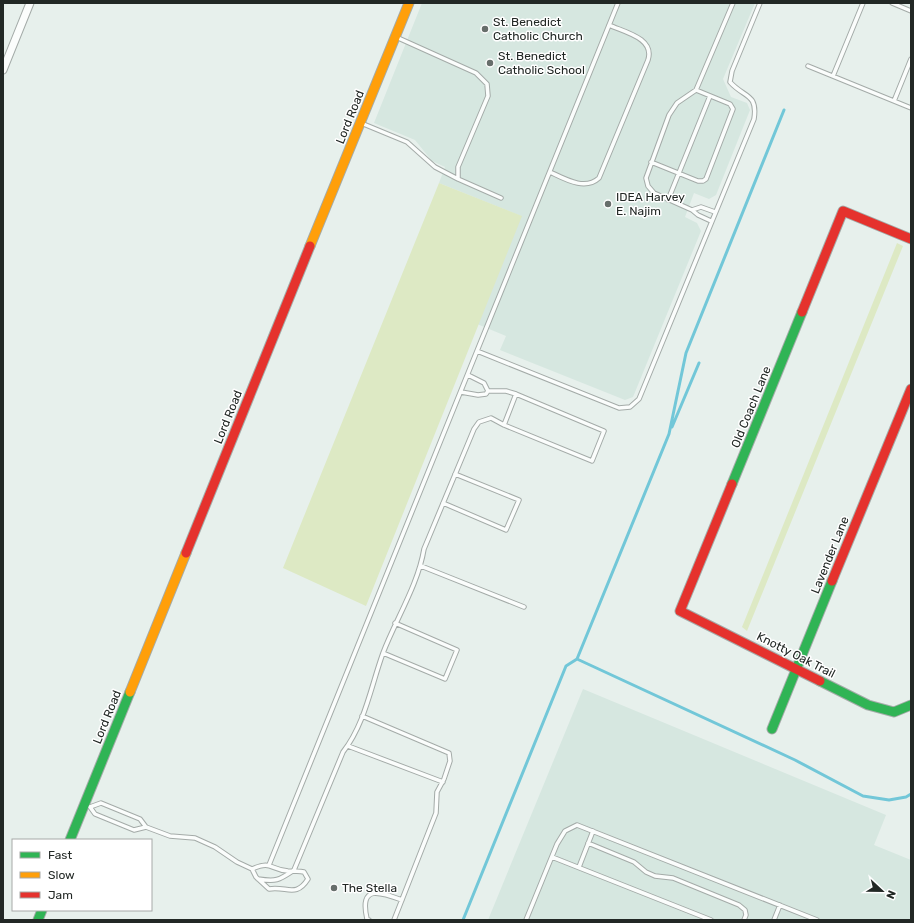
<svg xmlns="http://www.w3.org/2000/svg" width="914" height="923" font-family="Rubik,sans-serif">
	<style>
		.built { fill: #d6e7e0 }
		.green { fill: #dde9c4 }
		.lines { fill: none; stroke-linecap: round; stroke-linejoin: round }
		.stream { stroke: #72c7d8; stroke-width: 3 }
		.lane-casing { stroke: #a4aba8; stroke-width: 5.5 }
		.street-casing { stroke: #a4aba8; stroke-width: 9 }
		.fast-casing { stroke: #a4aba8; stroke-width: 11 }
		.slow-casing { stroke: #a4aba8; stroke-width: 11 }
		.jam-casing { stroke: #a4aba8; stroke-width: 11 }
		.lane { stroke: #fbfdfc; stroke-width: 3.5 }
		.street { stroke: #fbfdfc; stroke-width: 7 }
		.fast { stroke: #30b455; stroke-width: 9 }
		.slow { stroke: #ff9f0a; stroke-width: 9 }
		.jam { stroke: #e5322d; stroke-width: 9 }
		.poi-dot { fill: #676e6b; stroke: #fff; stroke-width: 1.5 }
		.labels { text-anchor: middle; dominant-baseline: central; stroke-width: 3; stroke-linejoin: round; paint-order: stroke }
		.poi-label { font-size: 12px; fill: #222825; stroke: #fff; text-anchor: start }
		.street-label { font-size: 12px; fill: #222825; stroke: #fff }
	</style>
	<rect width="100%" height="100%" fill="#e7f0ec"/>
	<path class="built" d="M 422,3 L 755,3 L 723,79 L 731,97 L 747,103 L 750,110 L 716,195 L 709,199 L 694,193 L 685,217 L 697,223 L 701,231 L 633,397 L 625,400 L 500,350 L 506,336 L 477,324 L 521,216 L 439,183 L 445,167 L 432,161 L 415,140 L 374,123 Z
		M 583,689 L 886,815 L 874,845 L 911,860 L 911,920 L 488,920 Z"/>
	<path class="green" d="M 439,183 L 522,216 L 366,606 L 283,568 Z
		M 897,243 L 903,246 L 747,631 L 742,627 Z"/>
	<g class="lines">
		<path class="stream" d="M 672,427 L 699,363
			M 577,659 L 669,434 L 686,353 L 784,110
			M 463,920 L 566,666 L 577,659 L 795,760 L 863,796 L 889,800 L 906,797 L 911,794"/>
		<defs>
			<path id="lane" d="M 618,3 L 477,351 L 619,408 L 630,407 L 639,399 L 754,119 C 758,93 744,98 730,82 L 732,71 L 760,3
				M 892,3 L 911,11
				M 396,37 L 476,73 L 487,84 L 488,96 L 458,167 L 458,179 L 501,198
				M 808,66 L 911,108
				M 833,76 L 863,3
				M 894,101 L 911,59
				M 361,123 L 407,142 L 435,167 L 458,179
				M 651,162 L 698,181 L 703,181 L 706,179 L 733,109 L 730,104 L 696,90
				M 550,172 C 565,179 585,191 599,178 L 648,60 C 655,38 624,32 609,25
				M 668,200 L 710,96
				M 692,210 L 701,207 L 715,212
				M 711,221 L 698,215 L 692,210 L 654,193 L 648,186 L 646,178 L 669,115 L 677,103 L 696,90 L 733,3
				M 488,391 L 506,391 L 516,394
				M 461,392 L 478,395 L 486,394 L 488,391 L 484,383 L 468,375
				M 443,503 L 506,530 L 519,500 L 455,474
				M 421,566 L 524,607
				M 383,653 L 445,679 L 457,650 L 395,623
				M 362,716 L 449,753 L 450,761 L 444,779 L 437,792 L 436,813 L 394,920
				M 348,746 L 443,782
				M 146,827 L 140,819 L 101,803 L 90,807 L 95,814 L 134,830 L 146,827 L 170,836 L 195,838 L 215,847 L 237,862 L 252,869 L 256,877 L 269,889 C 287,886 296,898 308,879 L 304,872 C 298,871 294,871 288,871 C 270,870 272,860 252,869
				M 588,843 L 634,862 L 646,872 L 655,876 L 673,878 L 739,905 L 745,910 L 746,915 L 744,920
				M 552,857 L 711,920
				M 269,865 L 477,351
				M 579,867 L 593,831
				M 258,879 C 277,882 279,880 294,870 L 343,752 C 365,724 371,686 383,653 C 396,619 418,585 424,549 L 474,429 L 479,422 L 491,418 L 504,425 L 592,461 L 604,431 L 516,394 L 504,425
				M 369,920 L 367,919 C 359,884 380,892 402,900
				M 526,920 L 557,844 L 565,831 L 577,825 L 817,920
				M 774,920 L 780,905"/>
			<path id="street" d="M 3,70 L 30,3"/>
			<path id="fast" d="M 732,484 L 802,312
				M 820,681 L 868,705 L 894,712 L 911,705
				M 772,729 L 832,581
				M 70,840 L 130,692
				M 38,920 L 42,910"/>
			<path id="slow" d="M 310,246 L 409,3
				M 130,692 L 186,553"/>
			<path id="jam" d="M 802,312 L 843,211 L 911,239
				M 732,484 L 680,611 L 820,681
				M 186,553 L 310,246
				M 832,581 L 911,389"/>
		</defs>
		<use href="#lane" class="lane-casing"/>
		<use href="#street" class="street-casing"/>
		<use href="#fast" class="fast-casing"/>
		<use href="#slow" class="slow-casing"/>
		<use href="#jam" class="jam-casing"/>
		<use href="#lane" class="lane"/>
		<use href="#street" class="street"/>
		<use href="#fast" class="fast"/>
		<use href="#slow" class="slow"/>
		<use href="#jam" class="jam"/>
	</g>
	<g class="poi-dot">
		<circle cx="485" cy="29" r="4"/>
		<circle cx="490" cy="63" r="4"/>
		<circle cx="608" cy="204" r="4"/>
		<circle cx="334" cy="888" r="4"/>
	</g>
	<g class="labels">
		<g class="poi-label">
			<text x="493" y="22">St. Benedict<tspan x="493" dy="14">Catholic Church</tspan></text>
			<text x="498" y="56">St. Benedict<tspan x="498" dy="14">Catholic School</tspan></text>
			<text x="616" y="197">IDEA Harvey<tspan x="616" dy="14">E. Najim</tspan></text>
			<text x="342" y="888">The Stella</text>
		</g>
		<g class="street-label">
			<text transform="translate(350 117) rotate(-68)">Lord Road</text>
			<text transform="translate(751 407) rotate(-68)">Old Coach Lane</text>
			<text transform="translate(228 417) rotate(-68)">Lord Road</text>
			<text transform="translate(830 555) rotate(-68)">Lavender Lane</text>
			<text transform="translate(796 655) rotate(27)">Knotty Oak Trail</text>
			<text transform="translate(107 717) rotate(-68)">Lord Road</text>
		</g>
	</g>
	<rect width="914" height="923" fill="none" stroke="#222825" stroke-width="8"/>
	<rect x="12" y="839" width="140" height="72" fill="#ffffff" stroke="#a7a9a8"/>
	<rect x="20" y="852" width="20" height="6" fill="#30b455" stroke="#a7a9a8"/>
	<text x="48" y="859" font-size="12" fill="#222825">Fast</text>
	<rect x="20" y="872" width="20" height="6" fill="#ff9f0a" stroke="#a7a9a8"/>
	<text x="48" y="879" font-size="12" fill="#222825">Slow</text>
	<rect x="20" y="892" width="20" height="6" fill="#e5322d" stroke="#a7a9a8"/>
	<text x="48" y="899" font-size="12" fill="#222825">Jam</text>
	<g transform="translate(882 891) rotate(112)" stroke="#ffffff" stroke-width="3" paint-order="stroke">
	<path d="M0-3L7 15L0 10L-7 15Z" fill="#222825"/>
	<text y="-6" font-size="11" font-weight="bold" text-anchor="middle" fill="#222825">N</text>
	</g>
</svg>
